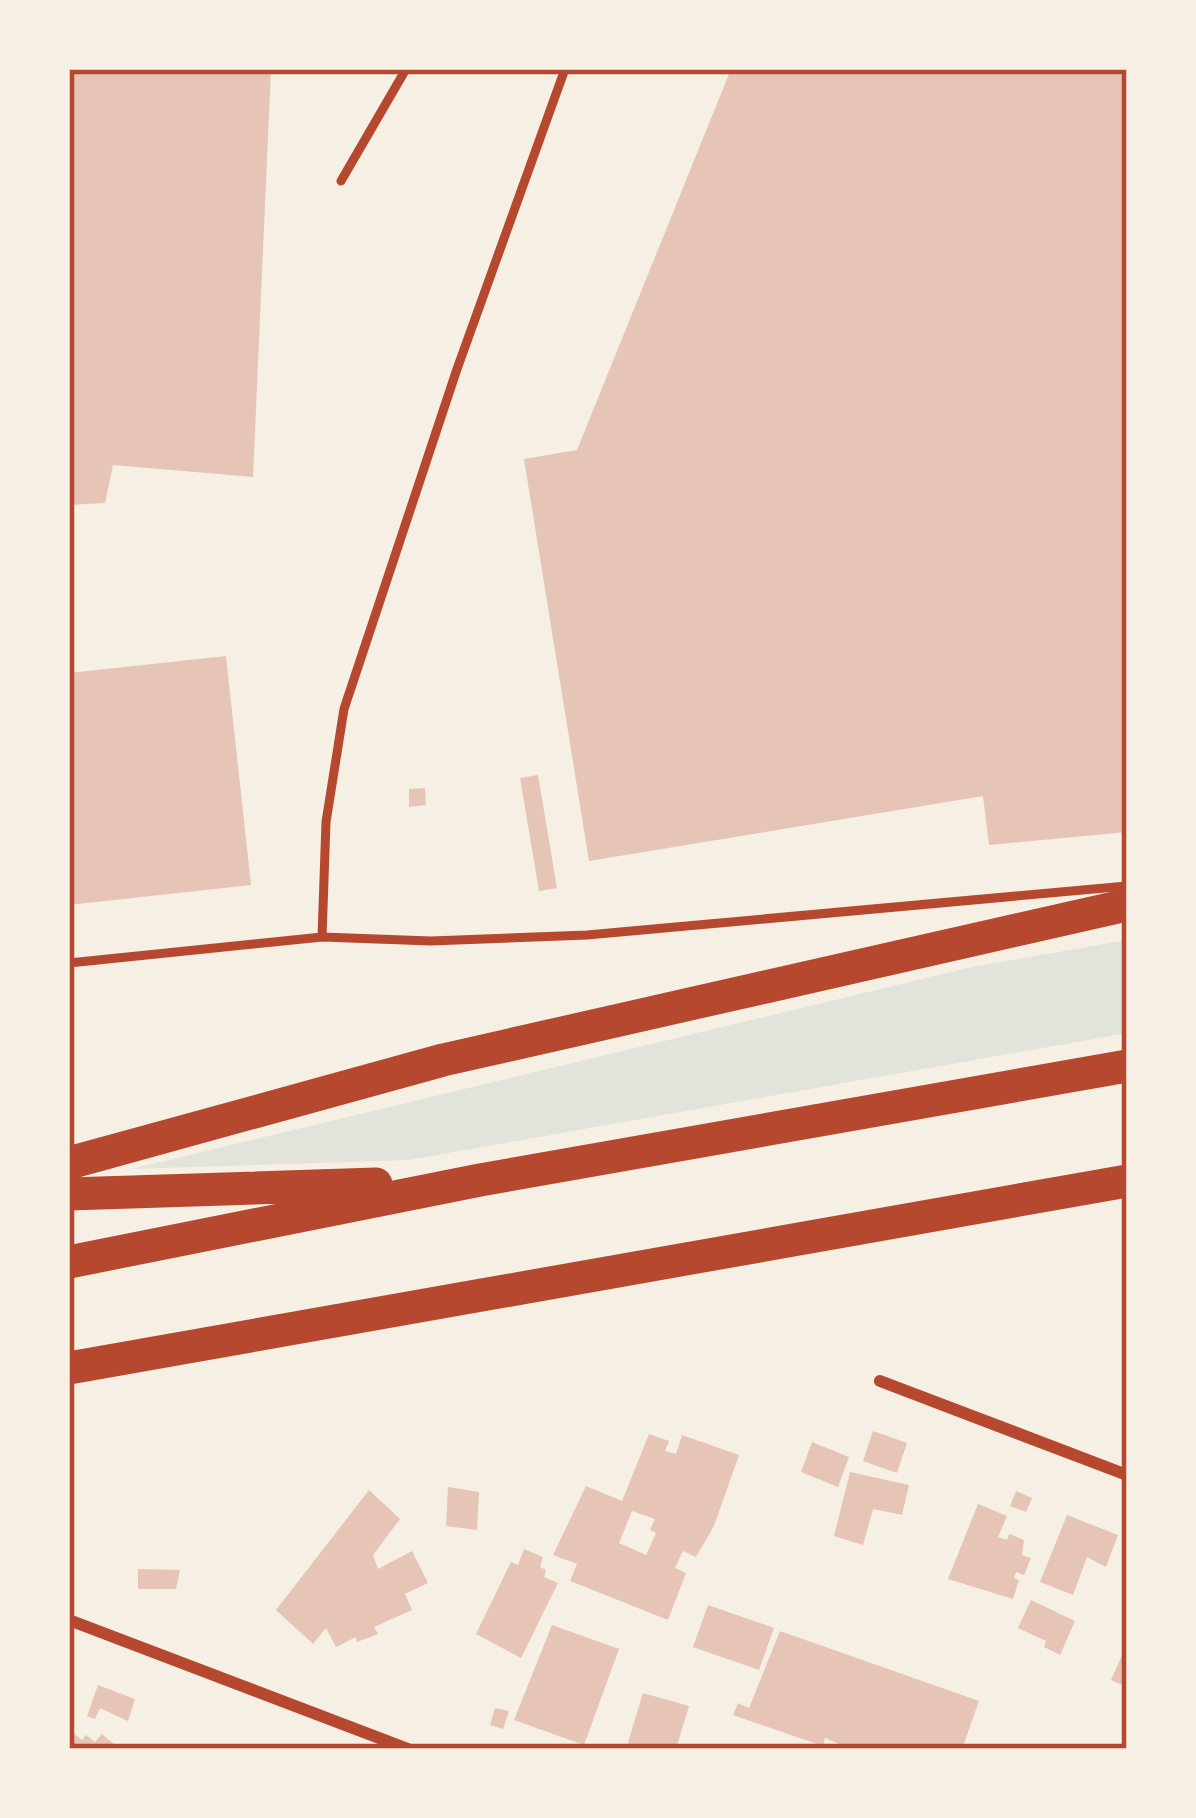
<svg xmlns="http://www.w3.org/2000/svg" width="1196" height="1818" font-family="'Fira Sans',sans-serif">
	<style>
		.green { fill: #e2e4dc }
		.building { fill: #e6c5b7; fill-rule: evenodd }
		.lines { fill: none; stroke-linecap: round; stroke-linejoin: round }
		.service { stroke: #b5482f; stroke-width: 9 }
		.minor { stroke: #b5482f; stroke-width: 12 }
		.trunk { stroke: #b5482f; stroke-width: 33 }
		.neatline { fill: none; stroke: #b5482f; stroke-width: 4.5 }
	</style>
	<rect width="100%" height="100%" fill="#f6efe4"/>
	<path class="green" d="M 1127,940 L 1127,1033 L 409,1160 L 131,1169 L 972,967 Z"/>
	<path class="building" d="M 69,69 L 271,69 L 253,477 L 113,465 L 105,503 L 69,505 Z
		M 731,69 L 1127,69 L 1127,832 L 989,845 L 983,796 L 589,861 L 524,459 L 577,450 Z
		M 226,656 L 251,885 L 69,905 L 69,673 Z
		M 538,775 L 557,888 L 539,891 L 520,778 Z
		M 425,788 L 426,805 L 409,807 L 409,789 Z
		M 873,1431 L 907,1443 L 897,1473 L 863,1461 Z
		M 649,1434 L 669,1441 L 665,1451 L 676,1454 L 682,1435 L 739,1455 L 714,1526 L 696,1557 L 683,1551 L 675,1568 L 686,1573 L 668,1620 L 570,1581 L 577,1564 L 553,1555 L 586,1486 L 622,1501 ZM 632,1511 L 655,1519 L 650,1530 L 656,1533 L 646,1555 L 619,1543 Z
		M 812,1442 L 849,1457 L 838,1487 L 801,1472 Z
		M 850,1472 L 909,1485 L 902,1515 L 873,1509 L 863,1545 L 834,1536 Z
		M 448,1487 L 479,1492 L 477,1530 L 446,1526 Z
		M 369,1490 L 400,1519 L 373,1555 L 378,1569 L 412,1551 L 428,1583 L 405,1594 L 412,1610 L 374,1627 L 378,1634 L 357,1642 L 356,1637 L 336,1647 L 326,1628 L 313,1644 L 276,1610 Z
		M 1016,1491 L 1032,1498 L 1026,1512 L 1010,1506 Z
		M 978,1504 L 1007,1516 L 998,1537 L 1007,1540 L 1009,1534 L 1024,1540 L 1022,1555 L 1031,1558 L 1024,1575 L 1016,1572 L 1014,1578 L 1019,1580 L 1013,1599 L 948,1579 Z
		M 1067,1515 L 1118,1535 L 1106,1567 L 1087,1557 L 1073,1595 L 1040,1582 Z
		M 524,1549 L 543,1557 L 540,1567 L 546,1570 L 544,1577 L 558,1583 L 521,1658 L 476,1634 L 511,1562 L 518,1565 Z
		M 138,1569 L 180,1570 L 176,1589 L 138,1589 Z
		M 1031,1600 L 1075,1621 L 1060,1655 L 1044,1647 L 1046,1641 L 1018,1628 Z
		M 708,1605 L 774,1628 L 759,1670 L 693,1647 Z
		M 552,1625 L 619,1649 L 584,1745 L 514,1720 Z
		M 780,1631 L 979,1701 L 962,1749 L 851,1749 L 825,1738 L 823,1746 L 733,1715 L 738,1703 L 749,1708 Z
		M 1127,1644 L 1127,1687 L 1111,1680 Z
		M 98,1685 L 135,1699 L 128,1721 L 100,1708 L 95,1719 L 87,1716 Z
		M 643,1693 L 689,1706 L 676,1749 L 626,1749 Z
		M 495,1708 L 509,1711 L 503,1729 L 490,1725 Z
		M 73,1733 L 82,1740 L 86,1735 L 95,1742 L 102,1734 L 120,1749 L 69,1749 Z"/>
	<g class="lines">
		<path class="service" d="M 341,181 L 406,69
			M 322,937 L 326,822 L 344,709 L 457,369 L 565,69
			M 69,963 L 322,937 L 431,941 L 587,935 L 1127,886"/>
		<path class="minor" d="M 880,1381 L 1127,1475
			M 69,1620 L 408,1749"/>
		<path class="trunk" d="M 69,1163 L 443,1060 L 1127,905
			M 69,1194 L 376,1184
			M 69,1262 L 480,1180 L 1127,1066
			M 69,1368 L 1127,1181"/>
	</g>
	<rect width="1196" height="1818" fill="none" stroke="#f6efe4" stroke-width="144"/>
	<rect x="72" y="72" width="1052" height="1674" class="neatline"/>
</svg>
